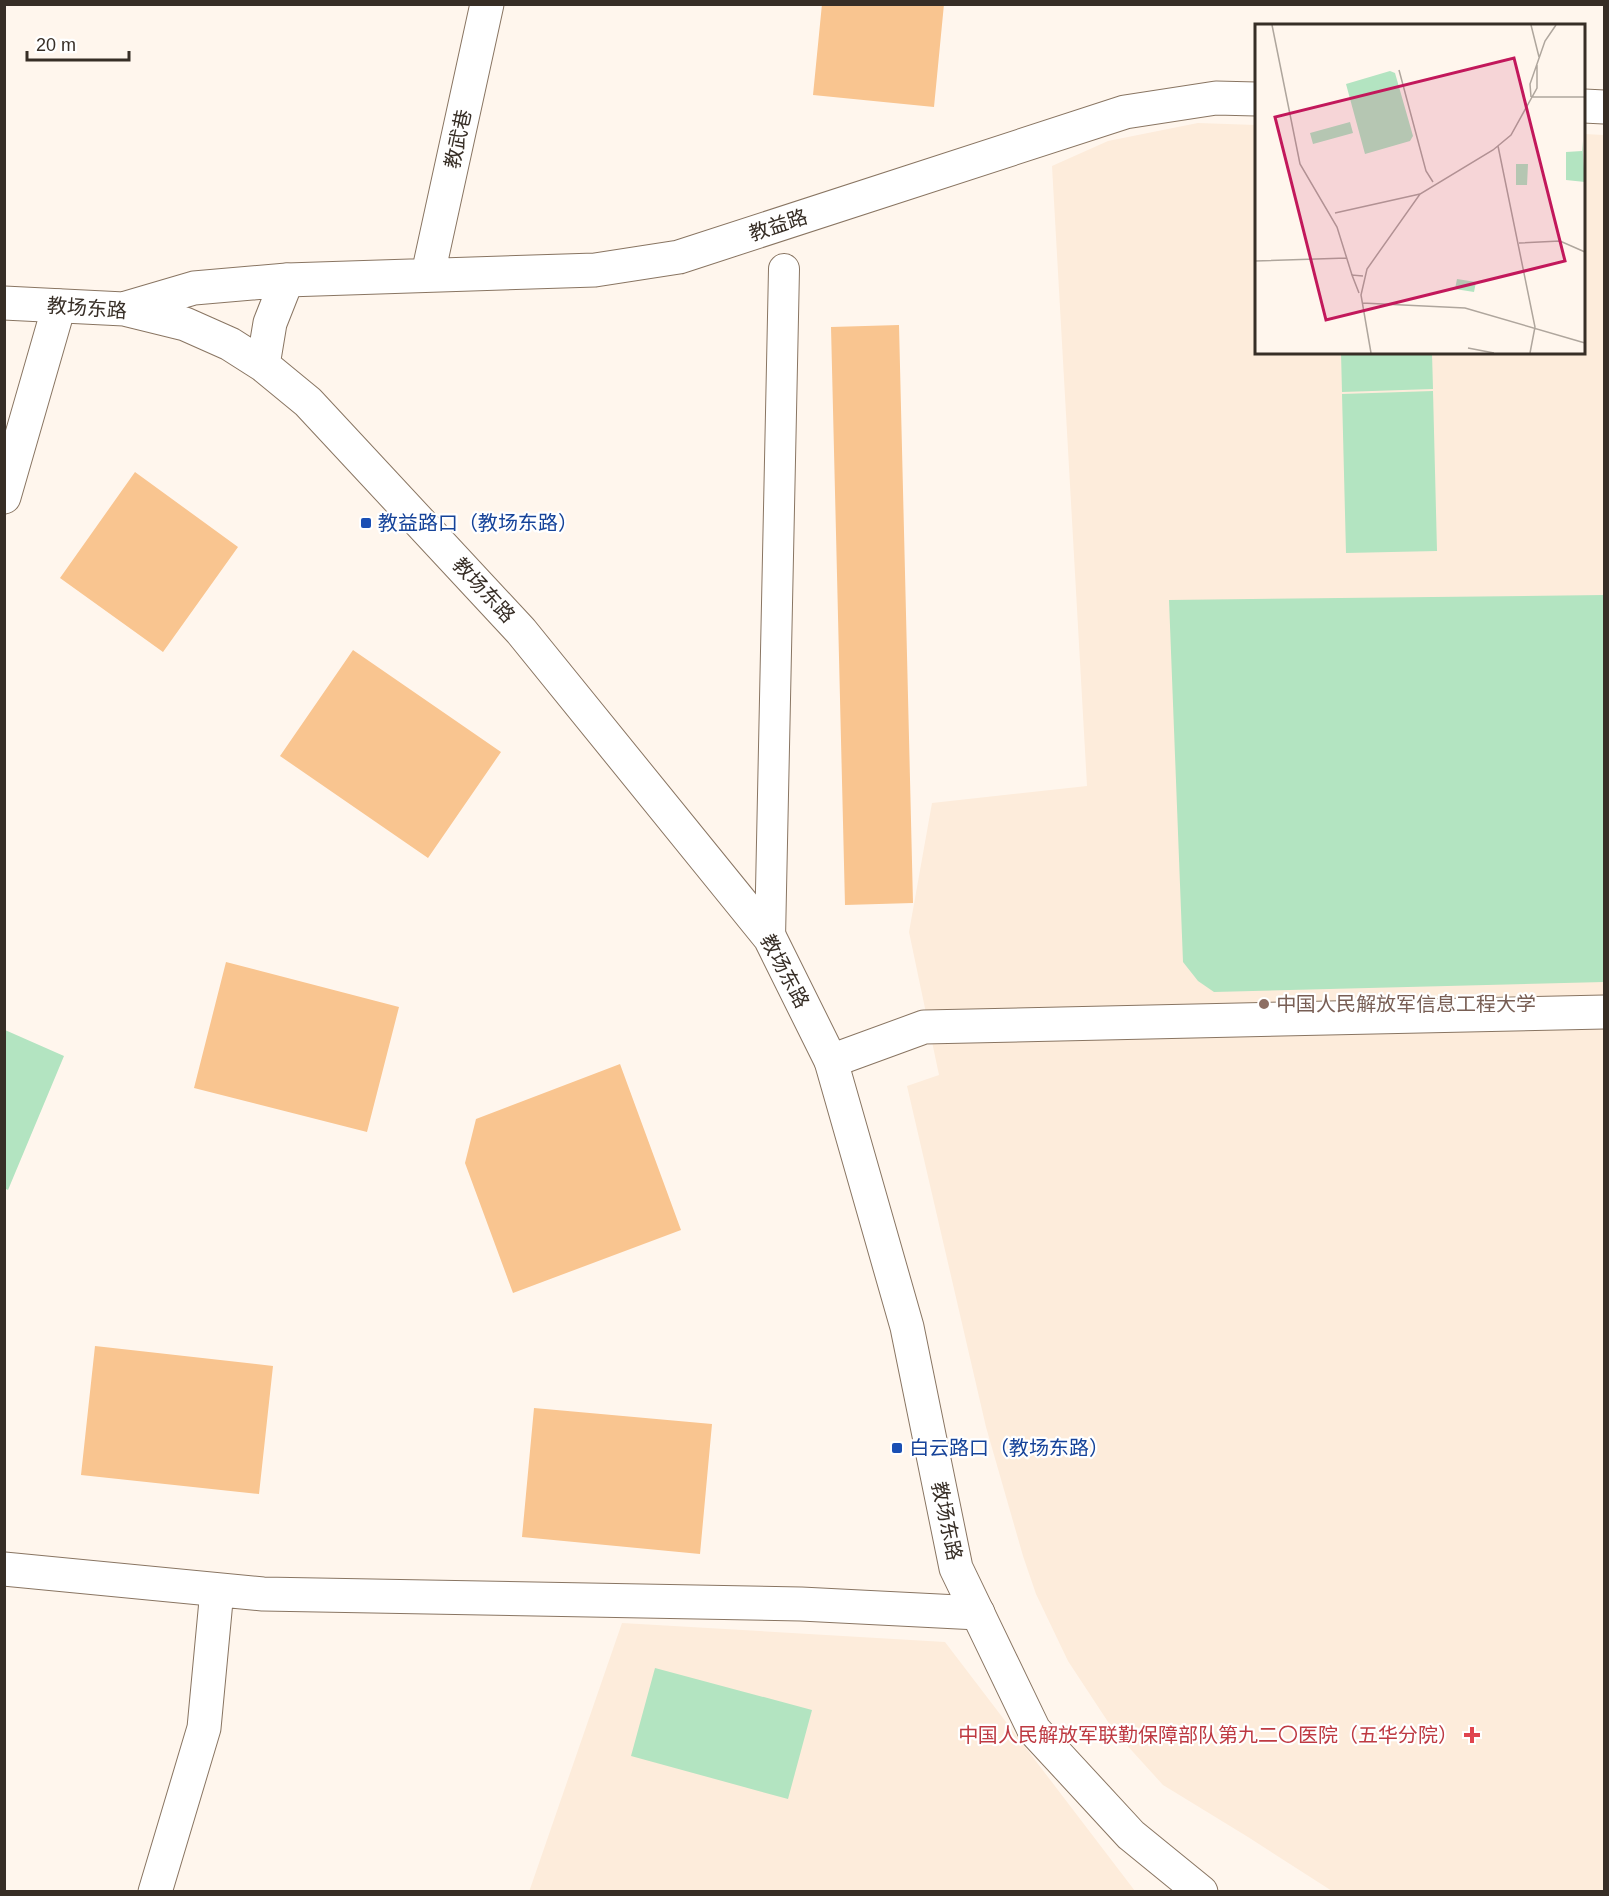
<svg xmlns="http://www.w3.org/2000/svg" width="1609" height="1896" font-family="Helvetica,'Noto Sans SC',sans-serif">
	<style>
		.built { fill: #fdecdb }
		.green { fill: #b3e4c1 }
		.building { fill: #f9c590 }
		.lines { fill: none; stroke-linecap: round; stroke-linejoin: round }
		.pedestrian-casing { stroke: #897562; stroke-width: 32 }
		.minor-casing { stroke: #897562; stroke-width: 35 }
		.tertiary-casing { stroke: #897562; stroke-width: 35 }
		.pedestrian { stroke: #fff; stroke-width: 30 }
		.minor { stroke: #fff; stroke-width: 33 }
		.tertiary { stroke: #fff; stroke-width: 33 }
		.transit-dot { fill: #1a4fb4; stroke: #fff; stroke-width: 2 }
		.education-dot { fill: #8d6e63; stroke: #fff; stroke-width: 2 }
		.health-dot { fill: #e0444e; stroke: #fff; stroke-width: 2 }
		.labels { text-anchor: middle; dominant-baseline: central; stroke-width: 4.5; stroke-linejoin: round; paint-order: stroke }
		.street-label { font-size: 20px; fill: #372e26; stroke: #fff }
		.transit-label { font-size: 20px; fill: #164399; stroke: #fff; text-anchor: start }
		.education-label { font-size: 20px; fill: #785e54; stroke: #fff; text-anchor: start }
		.health-label { font-size: 20px; fill: #be3a42; stroke: #fff; text-anchor: end }
		.inset-road { fill: none; stroke: #afa69d; stroke-width: 1.5 }
		.view { fill: #c2185b; fill-opacity: 0.15; stroke: #c2185b; stroke-width: 3 }
		.inset-edge { fill: none; stroke: #372e26; stroke-width: 3 }
	</style>
	<rect width="100%" height="100%" fill="#fff6ed"/>
	<path class="built" d="M 1198,123 L 1256,125 L 1256,352 L 1584,352 L 1584,134 L 1604,135 L 1604,1891 L 1332,1891 L 1248,1837 L 1163,1785 L 1114,1731 L 1068,1661 L 1036,1594 L 1023,1556 L 986,1427 L 907,1086 L 939,1075 L 909,932 L 932,803 L 1087,786 L 1052,166 L 1108,141 Z
		M 622,1623 L 945,1642 L 1135,1891 L 529,1892 Z"/>
	<path class="green" d="M 1341,353 L 1432,353 L 1433,389 L 1342,392 Z
		M 1433,391 L 1437,551 L 1346,553 L 1342,394 Z
		M 1604,595 L 1604,982 L 1214,992 L 1198,981 L 1183,962 L 1169,600 Z
		M 5,1030 L 64,1056 L 8,1190 L 4,1188 Z
		M 655,1668 L 812,1710 L 788,1799 L 631,1756 Z"/>
	<path class="building" d="M 822,4 L 944,4 L 934,107 L 813,95 Z
		M 899,325 L 913,903 L 845,905 L 831,327 Z
		M 135,472 L 238,547 L 163,652 L 60,578 Z
		M 353,650 L 501,752 L 428,858 L 280,756 Z
		M 226,962 L 399,1007 L 367,1132 L 194,1088 Z
		M 620,1064 L 681,1230 L 513,1293 L 465,1163 L 476,1119 Z
		M 95,1346 L 273,1366 L 259,1494 L 81,1475 Z
		M 534,1408 L 712,1424 L 700,1554 L 522,1537 Z"/>
	<g class="lines">
		<defs>
			<path id="pedestrian" d="M 770,938 L 784,269"/>
			<path id="minor" d="M 1584,106 L 1604,107
				M 428,274 L 487,4
				M 287,280 L 595,270 L 679,257 L 1125,112 L 1216,98 L 1256,99
				M 4,497 L 59,306
				M 831,1061 L 924,1027 L 1604,1012
				M 4,1569 L 263,1594 L 801,1604 L 978,1613
				M 155,1892 L 204,1728 L 217,1590"/>
			<path id="tertiary" d="M 4,303 L 124,309 L 185,324 L 230,344 L 263,365 L 308,402 L 521,631 L 770,938 L 831,1061 L 907,1327 L 956,1568 L 1034,1730 L 1131,1835 L 1201,1892
				M 126,308 L 194,288 L 287,280 L 270,323 L 263,365"/>
		</defs>
		<use href="#pedestrian" class="pedestrian-casing"/>
		<use href="#minor" class="minor-casing"/>
		<use href="#tertiary" class="tertiary-casing"/>
		<use href="#pedestrian" class="pedestrian"/>
		<use href="#minor" class="minor"/>
		<use href="#tertiary" class="tertiary"/>
	</g>
	<g class="transit-dot">
		<rect x="360" y="517" width="12" height="12" rx="3"/>
		<rect x="891" y="1442" width="12" height="12" rx="3"/>
	</g>
	<circle class="education-dot" cx="1264" cy="1004" r="6"/>
	<path class="health-dot" d="M1469 1726h6v6h6v6h-6v6h-6v-6h-6v-6h6z"/>
	<g class="labels">
		<g class="street-label">
			<text transform="translate(458 139) rotate(-78)">教武巷</text>
			<text transform="translate(778 225) rotate(-18)">教益路</text>
			<text transform="translate(87 308) rotate(4)">教场东路</text>
			<text transform="translate(484 590) rotate(47)">教场东路</text>
			<text transform="translate(785 971) rotate(62)">教场东路</text>
			<text transform="translate(947 1521) rotate(78)">教场东路</text>
		</g>
		<g class="transit-label">
			<text x="378" y="523">教益路口（教场东路）</text>
			<text x="909" y="1448">白云路口（教场东路）</text>
		</g>
		<g class="education-label">
			<text x="1276" y="1004">中国人民解放军信息工程大学</text>
		</g>
		<g class="health-label">
			<text x="1458" y="1735">中国人民解放军联勤保障部队第九二〇医院（五华分院）</text>
		</g>
	</g>
	<g transform="translate(1255 24)">
		<rect width="330" height="330" fill="#fff6ed"/>
		<path d="M 135,47 L 140,49 L 158,112 L 155,117 L 110,130 L 91,60 ZM 95,98 L 98,109 L 58,120 L 55,109 ZM 327,117 L 330,158 L 311,156 L 311,128 L 327,127 ZM 261,140 L 273,140 L 272,161 L 261,161 ZM 202,255 L 221,258 L 219,268 L 200,265 Z" fill="#b3e4c1"/>
		<path class="inset-road" d="M 17,1 L 45,140 L 82,203 L 97,251M 276,1 L 284,33M 144,46 L 171,147 L 178,158M 276,73 L 275,60 L 290,17 L 301,1M 276,73 L 330,73M 243,122 L 280,303 L 275,329M 80,189 L 165,170M 264,219 L 305,217 L 330,228M 0,237 L 92,234M 104,269 L 97,251 L 108,252M 107,279 L 210,284 L 330,319M 213,324 L 239,329M 116,329 L 106,271 L 112,245 L 165,170 L 238,126 L 256,111 L 282,64 L 282,41"/>
		<path class="view" d="M 259,34 L 310,237 L 71,296 L 20,93 Z"/>
		<rect width="330" height="330" class="inset-edge"/>
	</g>
	<rect width="1609" height="1896" fill="none" stroke="#372e26" stroke-width="12"/>
	<path d="M27 51v9h102v-9" fill="none" stroke="#372e26" stroke-width="3"/>
	<text x="36" y="51" font-size="18" fill="#372e26" stroke="#ffffff" stroke-width="4.5" paint-order="stroke">20 m</text>
</svg>
